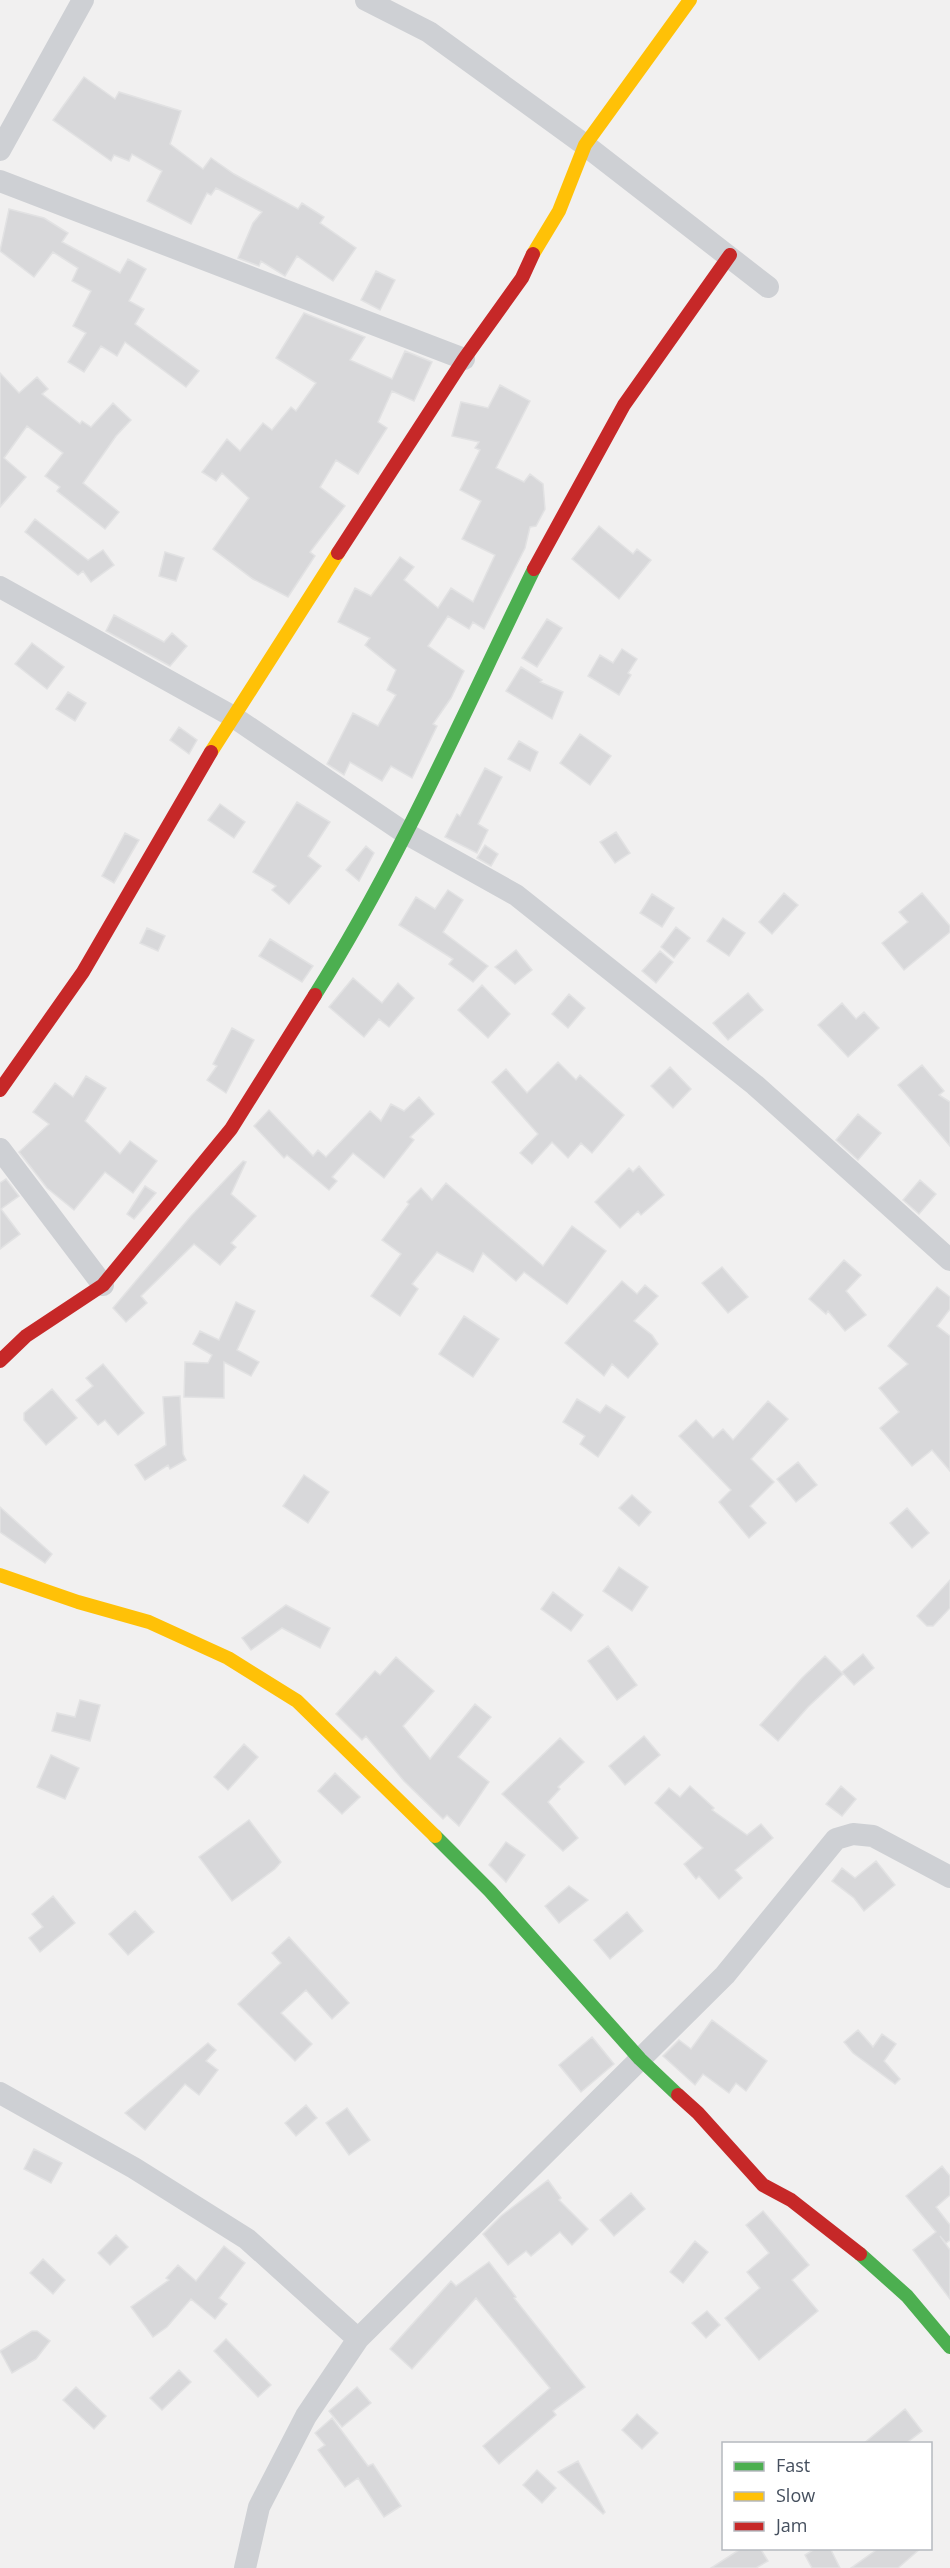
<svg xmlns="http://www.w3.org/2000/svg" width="950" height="2568" font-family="'Open Sans',sans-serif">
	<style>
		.building { fill: #d8d8da; stroke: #e2e2e3; stroke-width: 1.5 }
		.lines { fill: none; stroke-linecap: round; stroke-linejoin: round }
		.street { stroke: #ced0d4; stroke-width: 22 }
		.fast { stroke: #4caf50; stroke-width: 14 }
		.slow { stroke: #ffc107; stroke-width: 14 }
		.jam { stroke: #c62828; stroke-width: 14 }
	</style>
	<rect width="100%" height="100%" fill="#f1f0f0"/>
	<path class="building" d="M 84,77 L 115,99 L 119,92 L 181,111 L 170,144 L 203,169 L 211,158 L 234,174 L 298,209 L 302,203 L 324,217 L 320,223 L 356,248 L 333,281 L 297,256 L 285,276 L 261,261 L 259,266 L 238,258 L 253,223 L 262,212 L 216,188 L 211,195 L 207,193 L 191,224 L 147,201 L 162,171 L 132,154 L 129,161 L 114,155 L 111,161 L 53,120 Z
		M 9,209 L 44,218 L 68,233 L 62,242 L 120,273 L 128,259 L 146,269 L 129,301 L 144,309 L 135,324 L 199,371 L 186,387 L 125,342 L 117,356 L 101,346 L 84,372 L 68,362 L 86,333 L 73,326 L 91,291 L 72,281 L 78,268 L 53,252 L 34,277 L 0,251 Z
		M 376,271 L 395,280 L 380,310 L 361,300 Z
		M 304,313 L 365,337 L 350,360 L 392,379 L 405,351 L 432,362 L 414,401 L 392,391 L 378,422 L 387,428 L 358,474 L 336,460 L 320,487 L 345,506 L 310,552 L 315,556 L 288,597 L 253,579 L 213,549 L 249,498 L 222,473 L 216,481 L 202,472 L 227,439 L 240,451 L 263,423 L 272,430 L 291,407 L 296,411 L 316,383 L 276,358 Z
		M 0,373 L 19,393 L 37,377 L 48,389 L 42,394 L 80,424 L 82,421 L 91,427 L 113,403 L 131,420 L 116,436 L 83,483 L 119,512 L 105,529 L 57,491 L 60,487 L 45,476 L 63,453 L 27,426 L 4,458 L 26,477 L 0,507 Z
		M 500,385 L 530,401 L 496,468 L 524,482 L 530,474 L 543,484 L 545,509 L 536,526 L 530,527 L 525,548 L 484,629 L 473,622 L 469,629 L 448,616 L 428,646 L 464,671 L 451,698 L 433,724 L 437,726 L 412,778 L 391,766 L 382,781 L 350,762 L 344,775 L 327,764 L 353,713 L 378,726 L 396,695 L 387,690 L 396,670 L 365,645 L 370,638 L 338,622 L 355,588 L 371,596 L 400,557 L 414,567 L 404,580 L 438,608 L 451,588 L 473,602 L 495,555 L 462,539 L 481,501 L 460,490 L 480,450 L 475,448 L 479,442 L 452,436 L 461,402 L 488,408 Z
		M 35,519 L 88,560 L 103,550 L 114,565 L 91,582 L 83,571 L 78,575 L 25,532 Z
		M 599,526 L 633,554 L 637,549 L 651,560 L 619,599 L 572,559 Z
		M 165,552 L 184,558 L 176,581 L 159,576 Z
		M 114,615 L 164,642 L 172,633 L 187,646 L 170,666 L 106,631 Z
		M 547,619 L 562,628 L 537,667 L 522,658 Z
		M 32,643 L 64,667 L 47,689 L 15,664 Z
		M 622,649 L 637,659 L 628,673 L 631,675 L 619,695 L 588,676 L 600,655 L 613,663 Z
		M 521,667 L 542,680 L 540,682 L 563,692 L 552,719 L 506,691 Z
		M 68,692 L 86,703 L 75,721 L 56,709 Z
		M 179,727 L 197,740 L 189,754 L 170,740 Z
		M 580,734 L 611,756 L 590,785 L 560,763 Z
		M 519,741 L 538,752 L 530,771 L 508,759 Z
		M 485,768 L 502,777 L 478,824 L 488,830 L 477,853 L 445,837 L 457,814 L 460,816 Z
		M 297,802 L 330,822 L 308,856 L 321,866 L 289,904 L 272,890 L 276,886 L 253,872 Z
		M 220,804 L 245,822 L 234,838 L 208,820 Z
		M 616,832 L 630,853 L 615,863 L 600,842 Z
		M 125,833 L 139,840 L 114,883 L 102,876 Z
		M 485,845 L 498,854 L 491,866 L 477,858 Z
		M 366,846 L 374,853 L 359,881 L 346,870 Z
		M 448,890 L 463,900 L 443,932 L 488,966 L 473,982 L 449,964 L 453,959 L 399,925 L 416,897 L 435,909 Z
		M 784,893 L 798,905 L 772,934 L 759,922 Z
		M 922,893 L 950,926 L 950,932 L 904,970 L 882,943 L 908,922 L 899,912 Z
		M 652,894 L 674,908 L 662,927 L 640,913 Z
		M 723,918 L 745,933 L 729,956 L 707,941 Z
		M 676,927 L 690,938 L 674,958 L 661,947 Z
		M 147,928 L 165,936 L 158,951 L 140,943 Z
		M 270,939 L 313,966 L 302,982 L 259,956 Z
		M 516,950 L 532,970 L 515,984 L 495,967 Z
		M 660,951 L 673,962 L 656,983 L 642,971 Z
		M 353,978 L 382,1003 L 398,983 L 414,998 L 389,1027 L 379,1019 L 364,1037 L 329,1007 Z
		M 482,985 L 510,1014 L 488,1038 L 458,1010 Z
		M 748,993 L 763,1010 L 728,1040 L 713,1023 Z
		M 569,994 L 585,1008 L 568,1028 L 552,1014 Z
		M 842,1003 L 856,1019 L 864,1012 L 879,1028 L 848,1057 L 818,1025 Z
		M 232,1028 L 254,1040 L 226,1093 L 207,1080 L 217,1066 L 213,1064 Z
		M 558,1062 L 576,1080 L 580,1075 L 624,1115 L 592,1153 L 581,1143 L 568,1158 L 552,1142 L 532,1164 L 520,1153 L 538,1134 L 492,1082 L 506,1069 L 527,1093 Z
		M 922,1065 L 944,1091 L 939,1095 L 950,1102 L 950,1146 L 898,1085 Z
		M 670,1067 L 691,1089 L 673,1108 L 651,1086 Z
		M 86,1076 L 106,1088 L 85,1121 L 120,1154 L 130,1141 L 157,1161 L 133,1193 L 105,1172 L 74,1210 L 47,1188 L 19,1152 L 49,1124 L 33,1112 L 55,1083 L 73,1097 Z
		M 419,1097 L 434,1114 L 410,1137 L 414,1140 L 384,1178 L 353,1153 L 332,1177 L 337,1181 L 329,1190 L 287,1155 L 284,1158 L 254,1126 L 269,1110 L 313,1156 L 318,1150 L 326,1157 L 370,1111 L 381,1121 L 391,1104 L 404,1111 Z
		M 858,1114 L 881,1133 L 858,1160 L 836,1140 Z
		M 243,1161 L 246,1162 L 231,1194 L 256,1216 L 231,1243 L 236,1247 L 220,1265 L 194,1244 L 141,1296 L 147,1303 L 126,1322 L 113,1308 L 191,1216 Z
		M 639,1166 L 664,1195 L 641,1215 L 638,1211 L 620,1228 L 595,1202 L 629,1168 L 633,1172 Z
		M 6,1179 L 19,1196 L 1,1209 L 20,1234 L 0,1249 L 0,1183 Z
		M 920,1180 L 936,1194 L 919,1214 L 903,1200 Z
		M 446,1183 L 543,1266 L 572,1226 L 606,1251 L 567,1304 L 524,1272 L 516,1281 L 483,1253 L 473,1272 L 437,1252 L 412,1284 L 418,1289 L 400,1316 L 371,1296 L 401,1254 L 382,1240 L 409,1204 L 407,1202 L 421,1188 L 432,1200 Z
		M 145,1186 L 156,1193 L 134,1219 L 127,1214 Z
		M 844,1260 L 861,1275 L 846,1291 L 866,1315 L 845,1331 L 828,1311 L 826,1314 L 809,1299 Z
		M 722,1267 L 748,1297 L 728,1313 L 702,1283 Z
		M 622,1281 L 637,1294 L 645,1285 L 658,1296 L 634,1321 L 652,1335 L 658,1344 L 628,1378 L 612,1364 L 604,1376 L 565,1343 Z
		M 937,1287 L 950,1297 L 950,1309 L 937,1326 L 950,1336 L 950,1471 L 932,1450 L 912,1466 L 880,1428 L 899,1412 L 879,1388 L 908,1364 L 888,1346 Z
		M 236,1302 L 255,1311 L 237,1350 L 259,1362 L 251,1376 L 224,1362 L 224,1398 L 184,1397 L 185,1362 L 208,1363 L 212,1355 L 193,1344 L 200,1331 L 219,1340 Z
		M 464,1316 L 499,1339 L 473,1377 L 439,1354 Z
		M 103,1364 L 144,1413 L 118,1435 L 105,1420 L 98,1425 L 76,1400 L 93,1386 L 86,1378 Z
		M 52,1389 L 77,1418 L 46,1445 L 24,1420 L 24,1413 Z
		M 180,1396 L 183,1454 L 186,1460 L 170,1469 L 168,1465 L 145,1480 L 135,1465 L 166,1445 L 163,1397 Z
		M 577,1399 L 600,1413 L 606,1405 L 625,1417 L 598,1457 L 580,1444 L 585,1436 L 563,1422 Z
		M 768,1401 L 788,1419 L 751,1459 L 774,1482 L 750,1506 L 766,1523 L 749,1538 L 719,1502 L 731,1490 L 679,1436 L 696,1420 L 713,1438 L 723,1429 L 733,1440 Z
		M 798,1462 L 817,1485 L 796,1502 L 777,1479 Z
		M 304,1475 L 329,1492 L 308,1523 L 283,1506 Z
		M 632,1495 L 651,1512 L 639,1526 L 619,1508 Z
		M 0,1507 L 52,1554 L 45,1563 L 0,1532 Z
		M 907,1508 L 929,1533 L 912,1548 L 890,1523 Z
		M 619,1567 L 648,1587 L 632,1611 L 603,1591 Z
		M 950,1580 L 950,1608 L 933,1626 L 927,1626 L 917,1616 Z
		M 553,1592 L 583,1615 L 571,1631 L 541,1609 Z
		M 286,1605 L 330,1628 L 320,1648 L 282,1628 L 251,1650 L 242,1638 Z
		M 608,1646 L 637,1685 L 617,1700 L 588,1661 Z
		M 863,1654 L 874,1668 L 854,1685 L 842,1672 Z
		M 825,1656 L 843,1674 L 808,1707 L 778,1741 L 760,1725 L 802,1678 Z
		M 396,1657 L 434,1691 L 403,1726 L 430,1759 L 475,1704 L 491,1717 L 458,1757 L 489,1782 L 459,1826 L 447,1815 L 443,1819 L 404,1781 L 366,1736 L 362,1740 L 336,1714 L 375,1671 L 380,1675 Z
		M 80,1700 L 100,1705 L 90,1741 L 52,1731 L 57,1713 L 75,1717 Z
		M 644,1736 L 660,1755 L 625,1785 L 609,1766 Z
		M 560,1738 L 584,1762 L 558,1787 L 560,1789 L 548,1802 L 578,1838 L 563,1851 L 502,1794 Z
		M 244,1744 L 258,1757 L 228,1790 L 214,1777 Z
		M 51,1755 L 79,1768 L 65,1799 L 37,1787 Z
		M 335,1773 L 360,1797 L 342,1814 L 318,1791 Z
		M 690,1786 L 714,1808 L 712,1810 L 747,1835 L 761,1824 L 773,1838 L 735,1870 L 742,1878 L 719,1899 L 699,1876 L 696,1879 L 684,1864 L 703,1848 L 655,1803 L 669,1788 L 680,1797 Z
		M 841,1786 L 856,1799 L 842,1816 L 826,1804 Z
		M 249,1820 L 281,1862 L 275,1869 L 232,1901 L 199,1857 Z
		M 506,1842 L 525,1855 L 506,1882 L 489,1865 Z
		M 876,1861 L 895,1885 L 864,1911 L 854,1898 L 832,1881 L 842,1868 L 855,1878 Z
		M 569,1886 L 588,1900 L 559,1923 L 545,1906 Z
		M 53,1896 L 75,1923 L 40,1952 L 29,1938 L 43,1927 L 32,1914 Z
		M 135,1911 L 154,1932 L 128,1955 L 109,1934 Z
		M 627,1912 L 643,1931 L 610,1959 L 594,1940 Z
		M 289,1937 L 349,2003 L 332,2019 L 306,1990 L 281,2013 L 312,2044 L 295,2061 L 238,2004 L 281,1963 L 272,1953 Z
		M 712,2020 L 767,2061 L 746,2091 L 736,2083 L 729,2093 L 703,2074 L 695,2085 L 663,2056 L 679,2040 L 691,2049 Z
		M 858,2030 L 873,2047 L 882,2034 L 896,2044 L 884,2061 L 900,2079 L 895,2084 L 853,2053 L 844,2042 Z
		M 592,2037 L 614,2064 L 581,2092 L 559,2065 Z
		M 208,2043 L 216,2050 L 206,2061 L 218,2070 L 199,2095 L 185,2084 L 145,2130 L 125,2113 Z
		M 306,2105 L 317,2118 L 296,2136 L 285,2123 Z
		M 347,2108 L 370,2140 L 349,2155 L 326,2123 Z
		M 34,2149 L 62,2163 L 51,2183 L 24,2169 Z
		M 942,2166 L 950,2176 L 950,2195 L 936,2207 L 950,2225 L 950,2240 L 946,2243 L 940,2236 L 950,2250 L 950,2299 L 913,2250 L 936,2232 L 906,2196 Z
		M 548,2180 L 561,2198 L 559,2200 L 588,2229 L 572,2245 L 560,2232 L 531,2256 L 526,2251 L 508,2265 L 483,2234 L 501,2216 Z
		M 631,2193 L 645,2209 L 614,2236 L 600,2220 Z
		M 763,2211 L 809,2265 L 792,2280 L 818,2311 L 759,2360 L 725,2318 L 760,2288 L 747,2272 L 769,2253 L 746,2225 Z
		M 116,2235 L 128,2247 L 110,2265 L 98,2253 Z
		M 695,2241 L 708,2252 L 683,2283 L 670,2272 Z
		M 224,2246 L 245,2263 L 219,2298 L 227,2304 L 215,2319 L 191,2299 L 167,2327 L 153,2337 L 131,2307 L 169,2280 L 166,2278 L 178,2265 L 196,2281 Z
		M 43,2259 L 65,2280 L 53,2294 L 30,2273 Z
		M 489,2262 L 516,2297 L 514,2298 L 585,2387 L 553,2411 L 556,2415 L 499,2464 L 483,2446 L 550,2388 L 476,2298 L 412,2369 L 390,2349 L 451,2281 L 456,2286 Z
		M 707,2311 L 720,2325 L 706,2338 L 692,2323 Z
		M 32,2331 L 37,2331 L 50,2341 L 36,2359 L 12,2373 L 0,2351 Z
		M 226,2339 L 271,2385 L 258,2397 L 214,2351 Z
		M 179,2370 L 191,2382 L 162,2410 L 150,2398 Z
		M 76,2387 L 106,2416 L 94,2429 L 63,2400 Z
		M 357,2387 L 371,2403 L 342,2427 L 329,2411 Z
		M 905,2409 L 922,2431 L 905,2444 L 863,2444 Z
		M 637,2414 L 658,2433 L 642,2449 L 622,2430 Z
		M 332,2418 L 368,2466 L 373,2464 L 401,2506 L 384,2517 L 358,2478 L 345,2487 L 318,2450 L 325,2445 L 315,2433 Z
		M 578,2461 L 605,2512 L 603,2514 L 558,2472 Z
		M 537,2470 L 556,2488 L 542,2503 L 523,2485 Z
		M 742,2548 L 760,2548 L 768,2561 L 756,2568 L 711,2568 Z
		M 816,2548 L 830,2548 L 840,2568 L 812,2568 L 805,2555 Z
		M 879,2548 L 921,2548 L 898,2568 L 851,2568 Z"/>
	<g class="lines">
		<path class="street" d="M 366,0 L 429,32 L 585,145 L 768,287
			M 0,150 L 83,0
			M 0,181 L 464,359
			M 0,587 L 232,716 L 405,833 L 516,895 L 755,1085 L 950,1260
			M 0,1149 L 103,1285
			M 0,2093 L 134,2168 L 247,2239 L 358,2339
			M 245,2568 L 259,2507 L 306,2416 L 358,2339 L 725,1975 L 836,1839 L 853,1834 L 873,1836 L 950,1877"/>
		<path class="fast" d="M 315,995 C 400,860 464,712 534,569
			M 435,1836 L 490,1891 L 640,2059 L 678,2095
			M 860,2254 L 907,2296 L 950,2347"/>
		<path class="slow" d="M 533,254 L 559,211 L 585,145 L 690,0
			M 211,752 L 338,553
			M 0,1575 L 78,1602 L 149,1622 L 228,1658 L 297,1701 L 435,1836"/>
		<path class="jam" d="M 338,553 L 464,359 L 522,278 L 533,254
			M 534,569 L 624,405 L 730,255
			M 0,1090 L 83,972 L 211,752
			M 0,1361 L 26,1336 L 103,1285 L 231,1129 L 315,995
			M 678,2095 L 698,2113 L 763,2185 L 791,2200 L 860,2254"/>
	</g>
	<rect x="722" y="2442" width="210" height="108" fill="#ffffff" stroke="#b5b9bf" stroke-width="1.5"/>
	<rect x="734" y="2462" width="30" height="9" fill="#4caf50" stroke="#b5b9bf" stroke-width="1.5"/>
	<text x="776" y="2472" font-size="18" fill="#454f5e">Fast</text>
	<rect x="734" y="2492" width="30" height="9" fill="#ffc107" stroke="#b5b9bf" stroke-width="1.5"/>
	<text x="776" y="2502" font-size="18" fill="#454f5e">Slow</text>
	<rect x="734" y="2522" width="30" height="9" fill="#c62828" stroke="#b5b9bf" stroke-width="1.5"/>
	<text x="776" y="2532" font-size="18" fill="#454f5e">Jam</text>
</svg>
